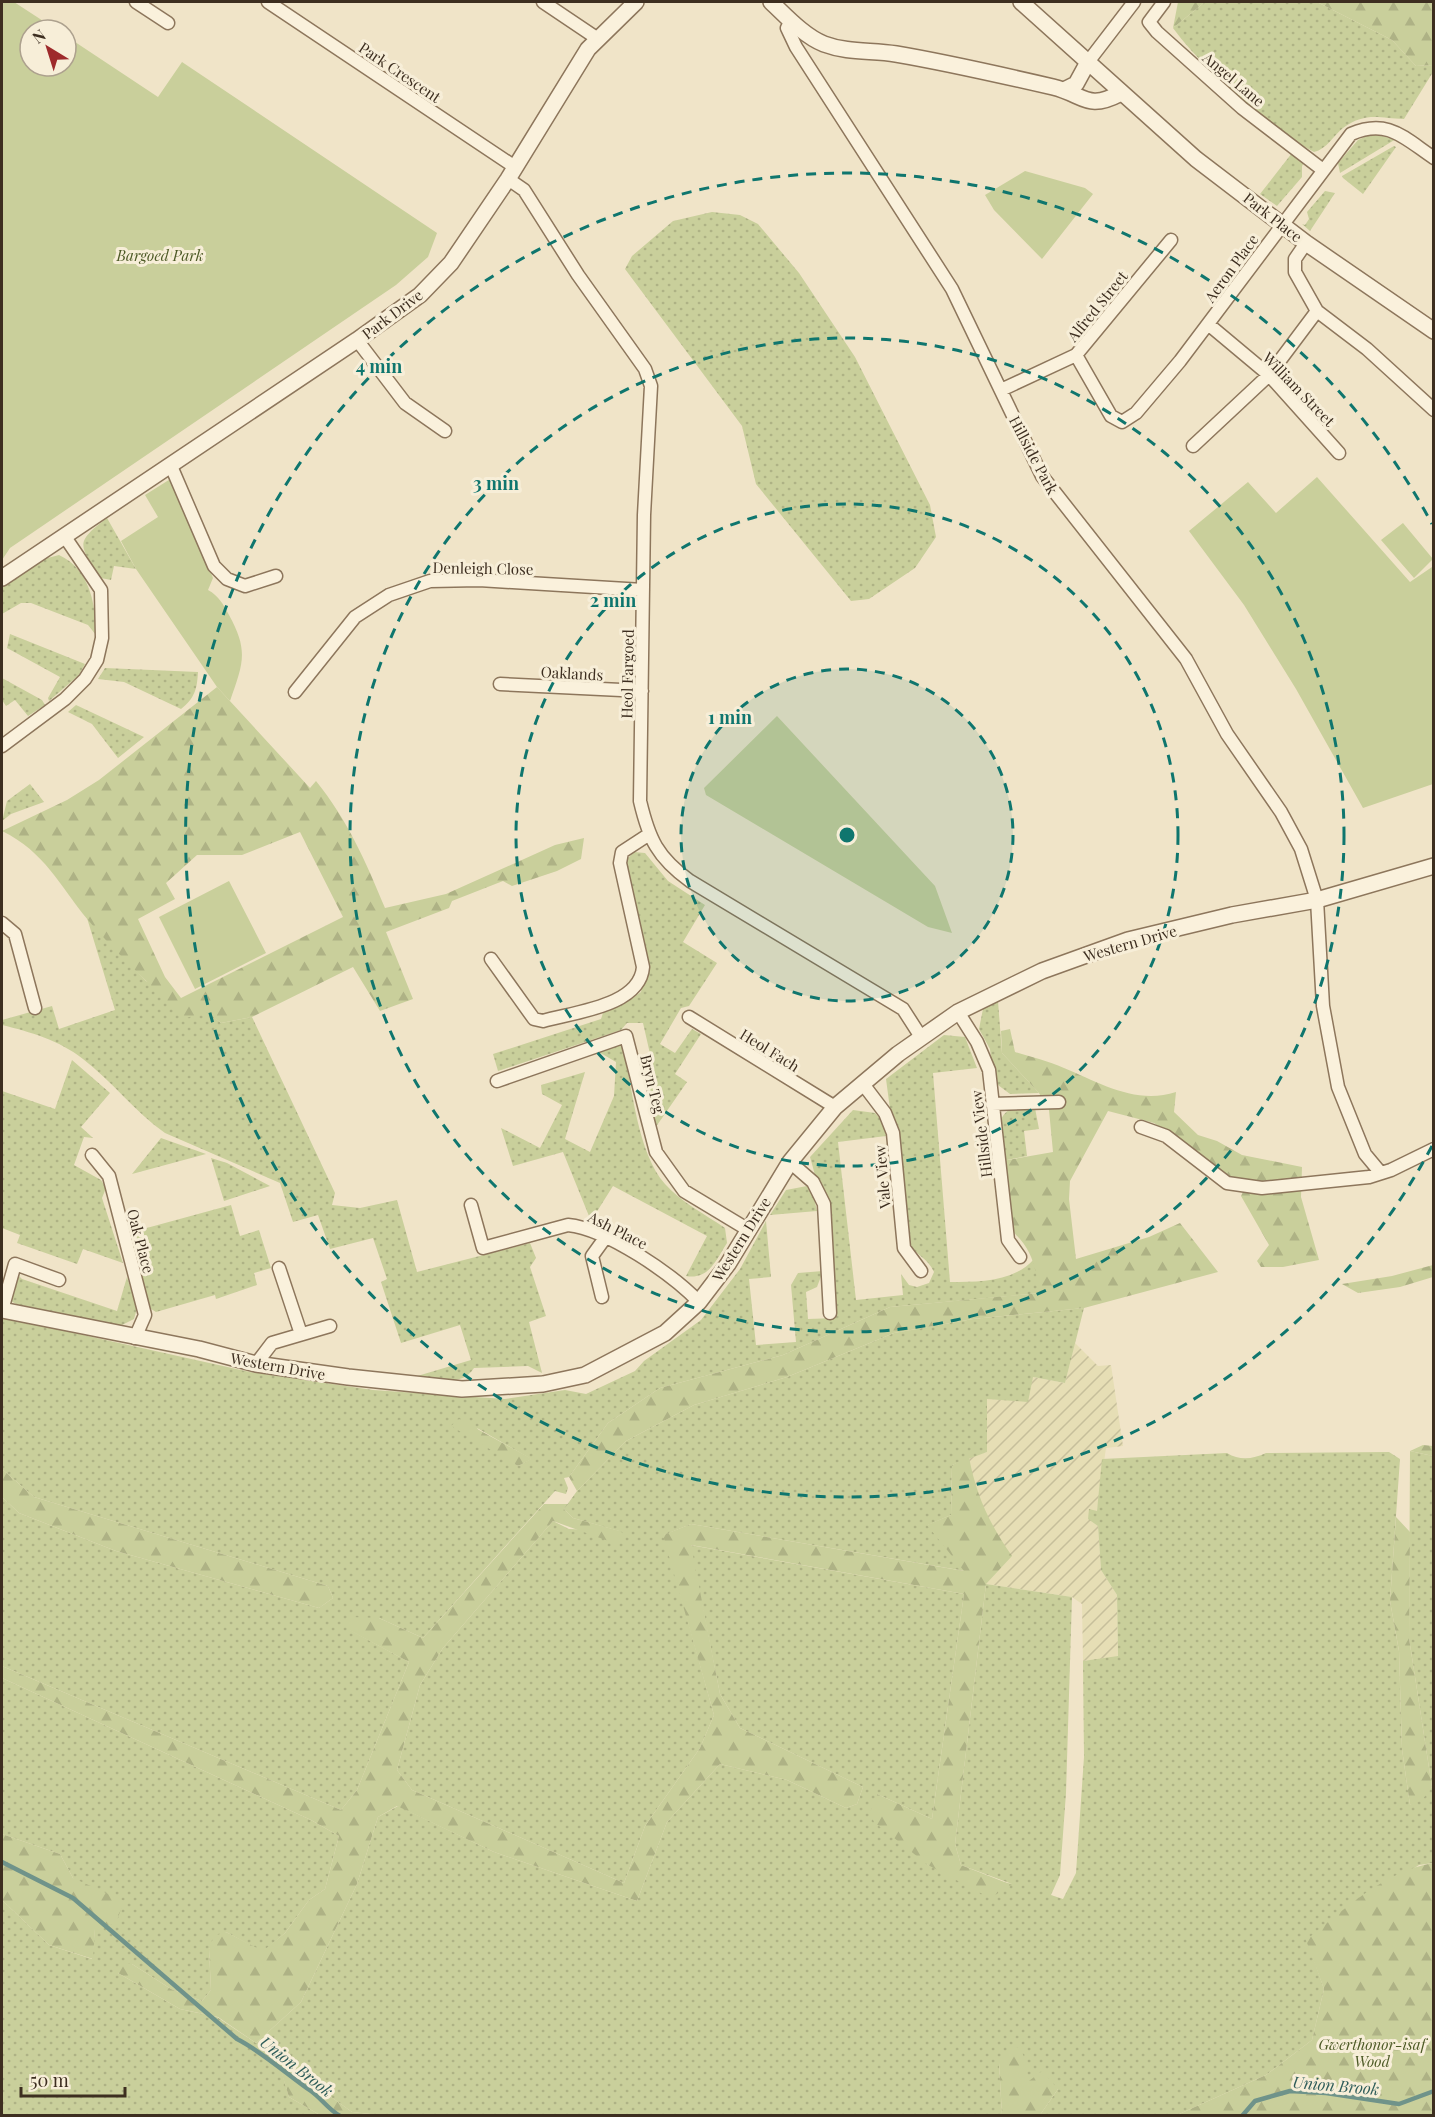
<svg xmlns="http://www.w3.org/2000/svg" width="1435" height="2117" font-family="'Playfair Display',serif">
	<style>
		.farmland { fill: url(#farmland-furrows) }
		.grass { fill: url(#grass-dots); fill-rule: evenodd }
		.forest { fill: url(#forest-firs); fill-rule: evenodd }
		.green { fill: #c9cf9b }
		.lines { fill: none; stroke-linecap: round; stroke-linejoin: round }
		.stream { stroke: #6f938a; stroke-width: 4.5 }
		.minor-casing { stroke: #8d765c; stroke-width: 15 }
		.tertiary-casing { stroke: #8d765c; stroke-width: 18 }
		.minor { stroke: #faf1dc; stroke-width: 12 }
		.tertiary { stroke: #faf1dc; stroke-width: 15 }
		.ring { fill: none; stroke: #0f766e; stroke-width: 3; stroke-dasharray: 10 8 }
		.labels { text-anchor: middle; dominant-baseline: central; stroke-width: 6; stroke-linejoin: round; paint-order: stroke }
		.street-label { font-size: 15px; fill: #3d2e20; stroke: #f7eed8 }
		.park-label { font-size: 15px; font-style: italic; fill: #4d5a26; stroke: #f7eed8 }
		.water-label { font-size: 16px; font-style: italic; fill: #2f5d5a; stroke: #f7eed8 }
		.centre { fill: #0f766e; stroke: #f7eed8; stroke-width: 3 }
		.ring-label { font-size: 18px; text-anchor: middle; font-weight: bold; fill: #0f766e; stroke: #f7eed8; stroke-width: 6; stroke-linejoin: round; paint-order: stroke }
	</style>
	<defs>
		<pattern id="farmland-furrows" width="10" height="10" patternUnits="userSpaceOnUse" patternTransform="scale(1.5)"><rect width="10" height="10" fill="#e6deb5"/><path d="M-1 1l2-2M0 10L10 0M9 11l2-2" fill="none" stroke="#c6bf9b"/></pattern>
		<pattern id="grass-dots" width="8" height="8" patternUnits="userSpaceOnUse" patternTransform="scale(1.5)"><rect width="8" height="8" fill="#c9cf9b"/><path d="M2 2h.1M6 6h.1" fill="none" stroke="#aeb285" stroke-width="1.8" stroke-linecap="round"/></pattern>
		<pattern id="forest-firs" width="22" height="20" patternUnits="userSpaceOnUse" patternTransform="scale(1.5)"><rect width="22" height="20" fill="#c9cf9b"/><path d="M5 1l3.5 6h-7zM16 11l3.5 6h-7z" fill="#aeb285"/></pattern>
	</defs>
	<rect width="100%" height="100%" fill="#f0e4c8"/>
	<path class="farmland" d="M 1075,1343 L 1098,1366 L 1111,1365 L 1123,1446 L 1106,1448 L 1097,1511 L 1101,1570 L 1117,1595 L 1118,1657 L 1083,1661 L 1082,1604 L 1072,1597 L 986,1584 L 965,1571 L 969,1457 L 987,1452 L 986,1398 L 1033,1377 L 1065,1383 Z"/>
	<path class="grass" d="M 1205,2 L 1317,2 L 1392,40 L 1416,66 L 1433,65 L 1433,72 L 1404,119 C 1380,119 1367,111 1343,128 C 1333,136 1327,149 1314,152 C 1271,129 1201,67 1173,28 Z
		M 1371,134 L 1396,139 L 1340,173 L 1338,163 L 1358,140 Z
		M 1394,146 L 1396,147 L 1363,194 L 1343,178 L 1342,176 Z
		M 1292,153 L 1304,163 L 1302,166 L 1302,177 L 1277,206 L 1260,194 Z
		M 1325,191 L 1335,193 L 1310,231 L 1302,224 L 1305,225 L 1309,219 L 1307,212 Z
		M 712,212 L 740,215 L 758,224 L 799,273 L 855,357 L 930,505 L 936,537 L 915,568 L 869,599 L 851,601 L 756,484 L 742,426 L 625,269 L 632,256 L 673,221 Z
		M 107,518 L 136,569 L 114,566 L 111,580 L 101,578 C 79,545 74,543 107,518 Z
		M 59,555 C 90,569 96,605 96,635 L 88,625 L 31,603 L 21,603 L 2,614 L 2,585 L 44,559 Z
		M 10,634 L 85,664 L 79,675 L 49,701 L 48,698 L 60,677 L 7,648 Z
		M 105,668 L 198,672 C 197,689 195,698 181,709 L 124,682 L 98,679 Z
		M 2,678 L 42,700 L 45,705 L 28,716 L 15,700 L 6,706 L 2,700 Z
		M 76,705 L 144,737 L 118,758 L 92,724 L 68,712 Z
		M 30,784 L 44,802 L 11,814 L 2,821 L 7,801 Z
		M 634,852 L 645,853 L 668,881 L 705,905 L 683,942 L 717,963 L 689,1006 L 681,1008 L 660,1044 L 675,1053 L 692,1029 L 701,1034 L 675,1074 L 687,1082 L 653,1131 L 641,1080 L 643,1075 L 653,1067 L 643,1023 L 627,1023 L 621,1030 L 498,1071 L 493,1054 L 601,1019 L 605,1007 L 627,1002 L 641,992 L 646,972 L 623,863 Z
		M 87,918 L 146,981 L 207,1011 L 221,1023 L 252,1017 L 335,1193 L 332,1205 L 360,1208 L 397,1200 L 417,1272 L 530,1243 L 536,1258 L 530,1267 L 546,1316 L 529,1322 L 542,1373 L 528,1366 L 474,1368 C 461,1388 435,1379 414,1377 L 471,1360 L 460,1325 L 401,1343 L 381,1282 L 387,1279 L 373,1238 L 330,1249 L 318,1215 L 293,1222 L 280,1183 L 165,1133 C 135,1112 112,1081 83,1059 C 59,1040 30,1032 2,1025 L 2,1020 L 52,1006 L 59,1029 L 115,1010 Z
		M 998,1001 L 1002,1053 L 1039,1093 L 1010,1094 L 994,1082 L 990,1049 L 979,1029 L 983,1009 Z
		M 944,1035 L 965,1037 L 977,1068 L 933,1073 L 950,1282 C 979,1282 1014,1282 1034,1259 L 1041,1293 L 890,1307 L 783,1355 L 660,1388 L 608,1423 L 569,1477 L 564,1478 L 568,1488 L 566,1494 L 555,1491 L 423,1638 L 379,1618 L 350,1630 L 409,1662 L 357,1790 L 341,1810 L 2,1666 L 2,1497 L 19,1513 L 116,1551 L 319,1608 L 333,1598 L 328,1586 L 34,1497 L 2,1469 L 2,1317 L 250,1372 L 373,1390 L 505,1399 L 565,1390 L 586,1394 L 635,1371 L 644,1361 L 701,1320 L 740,1269 L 766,1221 L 771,1277 L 749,1279 L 756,1345 L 796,1342 L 791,1285 L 798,1273 L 823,1271 L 817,1287 L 806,1292 L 808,1319 L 836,1318 L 829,1200 L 815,1175 L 810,1157 L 853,1110 L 875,1113 L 883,1122 L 886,1136 L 838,1142 L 856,1300 L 903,1295 L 901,1274 L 909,1285 L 917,1287 L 929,1283 L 934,1272 C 928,1258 915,1255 909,1243 L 899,1135 L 890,1109 L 886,1079 ZM 477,1428 L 531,1459 L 518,1466 L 492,1448 Z
		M 618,1044 L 623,1048 C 633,1089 637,1152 665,1184 C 681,1202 706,1215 725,1228 L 727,1243 C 716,1260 709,1280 686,1276 L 707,1236 L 613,1186 L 591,1221 L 563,1152 L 513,1166 L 501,1128 L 540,1148 L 562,1105 L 542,1094 L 541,1085 L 585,1072 L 565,1139 L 590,1152 L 614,1096 L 616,1062 L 597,1051 Z
		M 72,1060 L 110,1093 L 81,1127 L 93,1138 L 84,1137 L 74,1165 L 101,1180 L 106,1188 L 102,1198 L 123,1263 L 83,1249 L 77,1264 L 17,1243 L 20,1235 L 2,1228 L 2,1091 L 55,1109 Z
		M 1013,1108 L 1035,1108 L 1039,1129 L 1024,1131 L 1027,1156 L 1002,1161 C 1000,1141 992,1117 1013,1108 Z
		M 161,1138 L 206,1154 L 132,1174 Z
		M 211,1158 L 227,1163 L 270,1186 L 224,1201 Z
		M 807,1186 L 813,1194 L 817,1211 L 770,1215 L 786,1190 Z
		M 231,1205 L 240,1236 L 259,1230 L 271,1268 L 254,1273 L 257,1285 L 216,1299 L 215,1295 L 156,1312 L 148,1307 L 132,1232 Z
		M 16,1273 L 22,1279 L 117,1311 L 127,1277 L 137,1308 L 134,1319 L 120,1326 L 16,1304 L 11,1301 Z
		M 1084,1308 L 1065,1383 L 1033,1377 L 1028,1402 L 987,1399 L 987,1452 L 952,1465 L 951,1515 L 928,1525 L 965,1571 L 691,1524 L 664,1535 L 714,1715 L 700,1748 L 645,1826 L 624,1883 L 412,1790 L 397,1770 L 420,1685 L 443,1648 L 553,1521 L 569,1529 L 619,1531 L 573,1518 L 564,1509 L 577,1491 L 626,1441 L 694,1405 L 787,1377 L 894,1333 L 973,1319 Z
		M 1410,1451 L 1433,1456 L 1433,1863 L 1419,1865 L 1307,1940 L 1324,1989 L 1312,2040 L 1266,2075 L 1177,2115 L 1040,2115 L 1058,2089 L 1025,2085 L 999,2063 L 1002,2115 L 380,2115 L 352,2112 L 278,2059 L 289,2097 L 320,2115 L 2,2115 L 2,1900 L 49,1945 L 92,1959 L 95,1929 L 73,1878 L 60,1854 L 2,1834 L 2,1678 L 311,1820 L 339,1836 L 325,1889 L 309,1900 L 285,1933 L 263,1952 L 226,1932 L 209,1949 L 211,1990 L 202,2001 L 171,1989 L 132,1964 L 118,1973 L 180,2009 L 217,2017 L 256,2043 L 301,2002 L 357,1884 L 378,1817 L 398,1806 L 494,1852 L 637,1901 L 667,1822 L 720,1764 L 787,1780 L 846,1808 L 857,1804 L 863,1787 L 740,1728 L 720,1694 L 690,1545 L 964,1594 L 932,1819 L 877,1794 L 928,1865 L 1012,1884 L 961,1865 L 955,1844 L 986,1584 L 1072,1597 L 1066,1793 L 1060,1875 L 1051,1895 L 1063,1899 L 1076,1873 L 1084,1757 L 1083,1661 L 1118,1656 L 1117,1595 L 1101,1570 L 1098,1526 L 1088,1519 L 1089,1509 L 1097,1511 L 1102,1459 L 1227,1453 C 1240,1461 1253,1459 1266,1453 L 1389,1452 L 1400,1459 L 1390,1601 L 1399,1651 L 1402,1749 L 1410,1805 L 1432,1787 L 1409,1638 Z"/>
	<path class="forest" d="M 1178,2 L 1205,2 L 1173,28 Z
		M 1317,2 L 1433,2 L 1433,65 L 1416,66 L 1392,40 Z
		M 217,687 L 310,788 L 316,781 C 347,819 366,862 385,908 L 446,894 L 555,845 L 584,838 L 581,859 L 557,871 L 512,886 L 503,881 L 452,901 L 449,908 L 386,932 L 413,999 L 380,1011 L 353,967 L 252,1017 L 221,1023 L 207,1012 L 186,1018 C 152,987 118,955 88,920 C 59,885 45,852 2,831 L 67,800 L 99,780 ZM 300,832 L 343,917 L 181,998 L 165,977 L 138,919 L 175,899 L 166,883 L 197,855 L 242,855 Z
		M 1010,1029 L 1015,1052 C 1031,1057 1048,1061 1064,1068 C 1100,1083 1136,1105 1176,1092 L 1174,1112 L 1198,1135 L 1217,1141 L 1242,1155 L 1302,1167 L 1301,1197 L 1319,1260 L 1283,1267 L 1261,1267 L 1257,1261 L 1269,1245 L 1241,1196 L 1249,1180 L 1227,1177 L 1188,1146 L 1154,1123 L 1108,1111 L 1070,1181 L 1069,1199 L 1076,1259 L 1149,1237 L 1180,1223 L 1218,1272 L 1084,1308 L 973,1319 L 894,1333 L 787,1377 L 694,1405 L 626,1441 L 577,1491 L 569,1477 L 608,1423 L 660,1388 L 783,1355 L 890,1307 L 1040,1293 C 1034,1263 1033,1250 1010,1229 L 1002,1161 L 1053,1152 L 1049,1110 L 1039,1093 L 1002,1053 L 1001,1031 Z
		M 1433,1265 L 1433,1277 L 1400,1287 L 1358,1293 L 1342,1284 L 1392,1276 Z
		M 459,1419 L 532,1459 L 518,1466 L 451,1426 Z
		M 1423,1445 L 1433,1446 L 1433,1456 L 1410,1451 Z
		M 969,1457 C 976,1495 990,1525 1012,1556 L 986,1584 L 955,1844 L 961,1865 L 1012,1885 L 990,1898 L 928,1865 L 874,1822 L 870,1813 L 877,1794 L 932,1819 L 964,1594 L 691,1545 L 720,1694 L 740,1728 L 863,1787 L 857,1804 L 846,1808 L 787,1780 L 720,1764 L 667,1822 L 637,1901 L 494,1852 L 397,1806 L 378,1817 L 357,1884 L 301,2002 L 256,2043 L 218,2017 L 180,2009 L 118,1973 L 121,1964 L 132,1964 L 171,1989 L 202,2001 L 211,1990 L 209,1949 L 214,1936 L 226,1932 L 263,1951 L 285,1933 L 309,1900 L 325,1889 L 339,1836 L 311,1820 L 2,1678 L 2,1666 L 341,1810 L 357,1790 L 409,1662 L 349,1630 L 349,1617 L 379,1618 L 423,1638 L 544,1504 L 568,1504 L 564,1509 L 573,1518 L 620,1531 L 625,1535 L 614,1543 L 553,1521 L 443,1648 L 420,1685 L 397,1770 L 412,1790 L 624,1883 L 645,1826 L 700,1748 L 714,1715 L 663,1535 L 691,1524 L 964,1571 L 927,1525 L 951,1515 L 952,1465 Z
		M 2,1469 L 34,1497 L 328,1586 L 333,1598 L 319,1608 L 116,1551 L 19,1513 L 2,1497 Z
		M 1396,1517 L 1410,1532 L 1409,1638 L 1432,1787 L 1422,1800 L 1410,1805 L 1402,1749 L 1399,1651 L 1390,1601 Z
		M 2,1834 L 60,1854 L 73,1878 L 124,1901 L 116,1923 L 95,1929 L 93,1959 L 49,1945 L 2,1900 Z
		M 1433,1863 L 1433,2115 L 1177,2115 L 1266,2075 L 1312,2040 L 1324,1989 L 1306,1940 C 1345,1909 1383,1872 1433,1863 Z
		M 1010,2046 L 1020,2048 L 1025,2059 L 1025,2084 L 1042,2071 L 1058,2089 L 1040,2115 L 1002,2115 L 999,2063 Z
		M 277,2058 L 352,2112 L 380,2115 L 320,2115 L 289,2097 Z"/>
	<path class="green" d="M 2,2 L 14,2 L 57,30 L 30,30 L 30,66 L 66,66 L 66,36 L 158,97 L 182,62 L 437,233 L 428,257 L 396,285 L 10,548 L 2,560 Z
		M 1025,171 L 1085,188 L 1093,194 L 1042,259 L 994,210 L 985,195 Z
		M 1317,477 L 1410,582 L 1432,567 L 1433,569 L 1433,784 L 1363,808 L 1296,689 L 1244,605 L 1189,531 L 1248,482 L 1276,513 Z
		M 172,478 L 213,578 L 208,590 C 219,596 223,604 229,615 C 249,651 243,664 230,701 L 217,687 L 136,569 L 121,541 L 158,517 L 145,495 Z
		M 1403,523 L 1433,559 L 1414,578 L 1381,540 Z
		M 777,716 L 935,886 L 952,933 L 928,927 L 706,795 L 704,788 Z
		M 229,881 L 266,953 L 195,989 L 159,917 Z"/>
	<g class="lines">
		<path class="stream" d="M 2,1862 L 73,1898 L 237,2039 C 261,2051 288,2075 311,2091 C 322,2099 328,2109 340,2116
			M 1242,2116 L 1255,2101 L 1290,2091 L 1326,2093 L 1399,2104 L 1434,2091"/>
		<defs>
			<path id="minor" d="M 136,2 L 168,23
				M 268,2 L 515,167
				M 543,2 L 598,39
				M 1164,2 L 1149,22 L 1157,32 L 1242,108 L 1323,170
				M 791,21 L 787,28 L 796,47 L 952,289 L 1042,476 L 1186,659 L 1227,734 L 1281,812 L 1301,849 L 1317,900 L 1323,1006 L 1338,1087 L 1365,1154 L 1380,1172
				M 1088,62 L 1134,2
				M 508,179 L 524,190 L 578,275 L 645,369 L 651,386 L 644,515 L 640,801 C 649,839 657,857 690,881 L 903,1009 L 921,1037
				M 1306,243 L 1295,259 L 1295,272 L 1317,311 L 1367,349 L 1434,410
				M 1208,324 L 1269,375 L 1339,453
				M 357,340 L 405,403 L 445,431
				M 1076,355 L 1111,416 L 1122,422 L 1136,413 L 1180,361 L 1351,134 C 1388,118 1404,138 1434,158
				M 1001,390 L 1076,355 L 1171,240
				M 1193,446 L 1269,375 L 1317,311
				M 171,466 L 214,566 L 227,579 L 245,586 L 276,576
				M 500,684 L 642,691
				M 295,692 L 355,617 L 389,595 L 430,581 L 479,580 L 643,590
				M 2,746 L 65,699 L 85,679 L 97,660 L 102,638 L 101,590 L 65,537
				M 2,923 L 15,934 L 35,1008
				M 491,959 L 534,1019 L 543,1021 C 575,1012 640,1006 643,967 L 620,863 L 622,852 L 648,835
				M 958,1012 L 977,1042 L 989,1070 L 1008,1240 L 1020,1257
				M 689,1017 L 835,1107
				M 497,1081 L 626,1036 L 656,1152 L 684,1191 L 747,1229
				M 863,1084 L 885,1113 L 893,1133 L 904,1248 L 921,1271
				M 992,1104 L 1059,1102
				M 1141,1127 L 1166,1136 L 1227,1183 L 1262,1188 L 1369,1177 L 1391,1170 L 1434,1149
				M 92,1155 L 109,1176 L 145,1315 L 135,1338
				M 790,1162 L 813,1182 L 824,1204 L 830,1313
				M 471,1205 L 483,1248 L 568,1225 C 607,1229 672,1274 699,1302
				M 279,1268 L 301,1334
				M 602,1297 L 592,1256 L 605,1238
				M 2,1310 L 15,1264 L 59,1280
				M 256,1364 L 272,1343 L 330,1326"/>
			<path id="tertiary" d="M 771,2 C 786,16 804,36 824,44 C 848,53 872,50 896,54 C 949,63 1001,75 1053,87 C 1085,95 1087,111 1121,93
				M 1021,2 L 1196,159 L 1306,243 L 1434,331
				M 1064,90 L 1076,84 L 1088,62
				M 2,578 L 357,340 L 420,295 L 451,263 L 508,179 L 588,49 L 636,2
				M 2,1310 L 199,1349 L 256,1364 L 348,1377 L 462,1389 L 543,1384 L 585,1375 L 665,1333 L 699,1302 L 728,1264 L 790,1162 L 835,1107 L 898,1054 L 958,1012 L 1042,971 L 1128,940 L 1232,915 L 1317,900 L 1434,866"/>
		</defs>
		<use href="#minor" class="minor-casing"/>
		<use href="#tertiary" class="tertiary-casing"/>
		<use href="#minor" class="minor"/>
		<use href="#tertiary" class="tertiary"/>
	</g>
	<circle cx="847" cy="835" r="166" fill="#0f766e" fill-opacity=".12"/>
	<g class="ring">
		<circle cx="847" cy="835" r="166"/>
		<circle cx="847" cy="835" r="331"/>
		<circle cx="847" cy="835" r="497"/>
		<path d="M1432 1146A662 662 0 1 1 1432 524"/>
	</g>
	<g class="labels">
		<g class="street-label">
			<text transform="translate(400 72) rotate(34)">Park Crescent</text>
			<text transform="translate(1234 79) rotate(40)">Angel Lane</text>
			<text transform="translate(1273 217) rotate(38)">Park Place</text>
			<text transform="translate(1231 268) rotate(-54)">Aeron Place</text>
			<text transform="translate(1097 306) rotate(-51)">Alfred Street</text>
			<text transform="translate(392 314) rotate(-37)">Park Drive</text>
			<text transform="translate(1299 389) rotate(46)">William Street</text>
			<text transform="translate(1034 455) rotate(62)">Hillside Park</text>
			<text transform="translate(483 568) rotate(1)">Denleigh Close</text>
			<text transform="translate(572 673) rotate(3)">Oaklands</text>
			<text transform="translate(627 674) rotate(-89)">Heol Fargoed</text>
			<text transform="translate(1130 943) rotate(-16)">Western Drive</text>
			<text transform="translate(770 1050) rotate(32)">Heol Fach</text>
			<text transform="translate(653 1084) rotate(76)">Bryn Teg</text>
			<text transform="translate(981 1134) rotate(-97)">Hillside View</text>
			<text transform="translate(882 1177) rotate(-95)">Vale View</text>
			<text transform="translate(618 1230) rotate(27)">Ash Place</text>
			<text transform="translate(741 1239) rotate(-58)">Western Drive</text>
			<text transform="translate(141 1241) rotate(75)">Oak Place</text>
			<text transform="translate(278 1366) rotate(10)">Western Drive</text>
		</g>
		<g class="park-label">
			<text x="160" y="255">Bargoed Park</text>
			<text x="1372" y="2044">Gwerthonor-isaf<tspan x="1372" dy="17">Wood</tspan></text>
		</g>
		<g class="water-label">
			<text transform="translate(297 2066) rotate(38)">Union Brook</text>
			<text transform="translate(1336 2085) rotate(5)">Union Brook</text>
		</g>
	</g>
	<circle cx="847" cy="835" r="9" class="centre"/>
	<g class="ring-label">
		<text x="379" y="373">4 min</text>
		<text x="496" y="490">3 min</text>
		<text x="613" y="607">2 min</text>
		<text x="730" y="724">1 min</text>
	</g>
	<rect width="1435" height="2117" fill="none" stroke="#3d2e20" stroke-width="6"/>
	<g transform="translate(48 48) rotate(322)"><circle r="28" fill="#f7eed8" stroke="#ada18e" stroke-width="1.5"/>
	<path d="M0-4.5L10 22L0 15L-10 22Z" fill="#9e2a2b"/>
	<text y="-9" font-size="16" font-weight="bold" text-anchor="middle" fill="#3d2e20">N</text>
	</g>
	<path d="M21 2087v9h104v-9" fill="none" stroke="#3d2e20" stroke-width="3"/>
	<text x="30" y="2087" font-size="18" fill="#3d2e20" stroke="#f7eed8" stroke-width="4.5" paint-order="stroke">50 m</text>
</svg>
